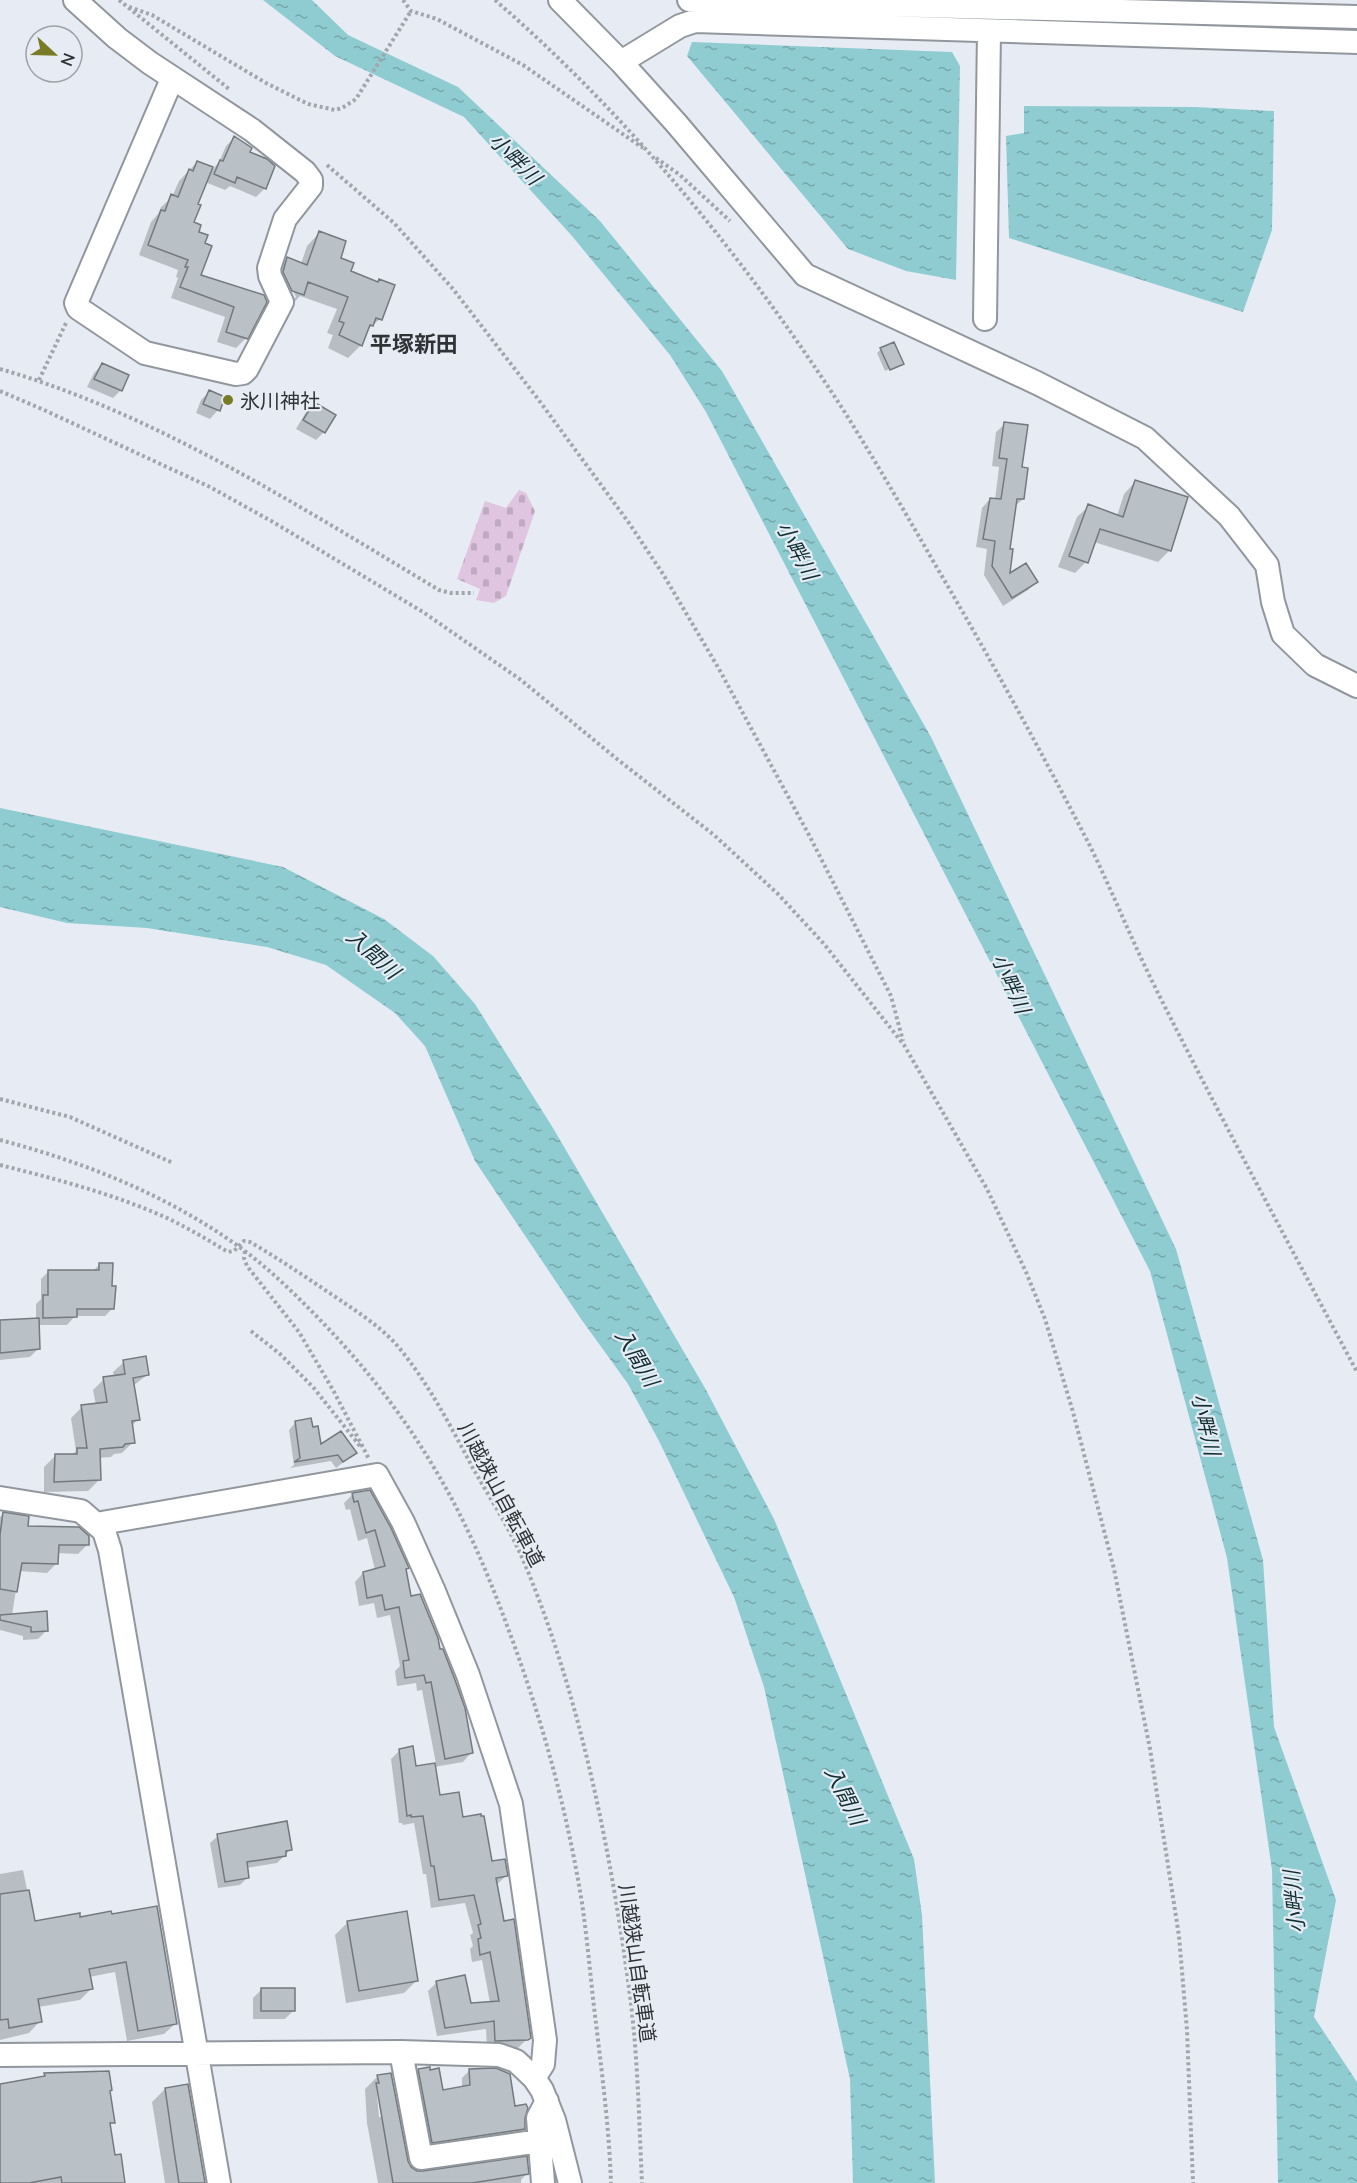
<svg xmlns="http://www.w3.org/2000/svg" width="1357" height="2183" font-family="Lato,'Noto Sans JP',sans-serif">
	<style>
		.cemetery { fill: url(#cemetery-stones) }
		.water { fill: url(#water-ripples) }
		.shadow { fill: #0003; fill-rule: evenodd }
		.building { fill: #b9c1c6; stroke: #727a7e; stroke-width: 1.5 }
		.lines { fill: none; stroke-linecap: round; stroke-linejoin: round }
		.minor-casing { stroke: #92969d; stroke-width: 26 }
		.path { stroke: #a2a6ac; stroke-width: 4; stroke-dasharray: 3 3; stroke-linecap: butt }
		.minor { stroke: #fff; stroke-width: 22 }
		.poi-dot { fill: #787b24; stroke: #e7ecf4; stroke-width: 2 }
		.labels { text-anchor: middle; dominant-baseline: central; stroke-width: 4.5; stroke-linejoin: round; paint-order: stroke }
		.poi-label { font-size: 20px; fill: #303235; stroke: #e7ecf4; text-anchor: start }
		.street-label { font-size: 20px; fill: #303235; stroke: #e7ecf4 }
		.water-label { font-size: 21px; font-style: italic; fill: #0f2f32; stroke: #e7ecf4 }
		.quarter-label { font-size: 22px; font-weight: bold; fill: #303235; stroke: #e7ecf4 }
	</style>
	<defs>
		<pattern id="cemetery-stones" width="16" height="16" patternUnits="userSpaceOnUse" patternTransform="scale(1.5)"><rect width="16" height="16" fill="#e0c5e0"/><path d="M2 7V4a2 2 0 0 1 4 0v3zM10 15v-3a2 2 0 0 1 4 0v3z" fill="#c0aac1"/></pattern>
		<pattern id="water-ripples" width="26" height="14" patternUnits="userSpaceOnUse" patternTransform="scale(1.5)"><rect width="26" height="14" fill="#8fccd2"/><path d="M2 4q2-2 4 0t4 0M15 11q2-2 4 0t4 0" fill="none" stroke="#75a6ab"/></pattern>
	</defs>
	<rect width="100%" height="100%" fill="#e7ecf4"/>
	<path class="cemetery" d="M 519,490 L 526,493 L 535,511 L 506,596 L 494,603 L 476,600 L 480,589 L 457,579 L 485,501 L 506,508 Z"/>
	<path class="water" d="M 263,0 L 312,0 L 348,35 L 458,87 L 600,221 L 722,371 L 931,737 L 1176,1249 L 1263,1560 L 1274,1727 L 1336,1900 L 1314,2017 L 1357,2082 L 1357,2183 L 1278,2183 L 1272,1870 L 1227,1558 L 1150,1271 L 706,412 L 670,355 L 572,236 L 464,117 L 335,56 Z
		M 692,42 L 952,52 L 960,66 L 956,280 L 906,271 L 848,249 L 687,56 Z
		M 1024,106 L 1196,107 L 1274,111 L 1272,230 L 1243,312 L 1009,238 L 1006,136 L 1024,133 Z
		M 0,808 L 283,867 L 384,919 L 433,956 L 475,1004 L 553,1128 L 705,1388 L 774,1519 L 914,1859 L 922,1915 L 935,2183 L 853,2183 L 850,2079 L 764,1687 L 734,1597 L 659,1441 L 628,1384 L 581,1319 L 475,1161 L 425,1046 L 395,1013 L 326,965 L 267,947 L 147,928 L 67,923 L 0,907 Z"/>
	<path class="shadow" d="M 234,138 L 248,153 L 265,188 L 256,197 L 230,186 L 225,190 L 205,182 L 196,205 L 192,223 L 197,233 L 199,275 L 263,296 L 246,338 L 236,348 L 217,342 L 225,317 L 171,298 L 178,278 L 176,277 L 178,270 L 139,255 L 151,222 L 158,214 L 161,207 L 172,197 L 179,181 L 197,162 L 213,169 L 219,162 L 226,146 Z
		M 319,233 L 380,319 L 366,331 L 361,345 L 348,358 L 328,348 L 333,335 L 327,333 L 337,309 L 300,296 L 290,307 L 275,271 L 287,259 L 301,264 L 307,246 ZM 282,273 L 285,273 L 296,297 L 294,299 Z
		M 881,349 L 900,364 L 885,371 L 877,353 Z
		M 102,365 L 121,390 L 113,398 L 87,387 L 94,373 Z
		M 209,392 L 218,410 L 210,419 L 196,413 L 201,400 Z
		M 314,404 L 324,432 L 316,440 L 296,429 L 306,412 Z
		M 1005,424 L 1020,468 L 1023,499 L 1015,506 L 1009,550 L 1008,576 L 1036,582 L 1028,590 L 1003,606 L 984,575 L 987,549 L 976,547 L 982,508 L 990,499 L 995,500 L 999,467 L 992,466 L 996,432 Z
		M 1135,482 L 1170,550 L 1158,562 L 1094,542 L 1086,562 L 1075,573 L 1058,567 L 1077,517 L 1089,506 L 1117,516 L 1124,494 Z
		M 99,1265 L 113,1308 L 105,1316 L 75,1316 L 67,1325 L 38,1325 L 38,1349 L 30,1357 L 0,1360 L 0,1321 L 36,1320 L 36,1304 L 41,1299 L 41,1279 L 49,1271 L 93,1271 Z
		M 124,1362 L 147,1375 L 133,1386 L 138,1419 L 131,1427 L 133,1442 L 122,1453 L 114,1454 L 111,1457 L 99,1458 L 99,1480 L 88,1491 L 44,1492 L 44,1467 L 55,1456 L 71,1456 L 76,1451 L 71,1418 L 82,1407 L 96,1405 L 93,1390 L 104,1379 L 114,1377 L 113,1372 Z
		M 296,1422 L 320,1447 L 355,1453 L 336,1468 L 331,1461 L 290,1468 L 294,1465 L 289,1430 Z
		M 369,1492 L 404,1570 L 410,1597 L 439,1651 L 471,1753 L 463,1762 L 434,1767 L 439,1796 L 461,1818 L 491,1863 L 506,1876 L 496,1885 L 529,2037 L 518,2048 L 487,2049 L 486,2029 L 437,2036 L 428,1991 L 437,1982 L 470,2005 L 490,2003 L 482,1960 L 472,1962 L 470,1949 L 473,1946 L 470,1935 L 473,1933 L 465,1903 L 431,1908 L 426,1874 L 423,1874 L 414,1823 L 403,1825 L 402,1823 L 399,1823 L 391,1759 L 400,1750 L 415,1768 L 436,1764 L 422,1690 L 417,1691 L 416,1683 L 397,1686 L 395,1671 L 400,1666 L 390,1615 L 377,1618 L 374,1603 L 359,1606 L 355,1582 L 363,1573 L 375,1570 L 367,1538 L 358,1541 L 350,1509 L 346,1510 L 344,1503 L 353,1494 Z
		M 3,1514 L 26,1528 L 87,1545 L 78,1554 L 57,1553 L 56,1564 L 47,1573 L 19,1571 L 12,1615 L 47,1630 L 38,1639 L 23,1640 L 23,1636 L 0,1630 L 0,1517 Z
		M 218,1836 L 290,1850 L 277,1863 L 246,1868 L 248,1877 L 240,1885 L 218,1888 L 210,1843 Z
		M 23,1870 L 34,1923 L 79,1918 L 110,1913 L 176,2023 L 164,2034 L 127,2041 L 115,1972 L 89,1977 L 91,1989 L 80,2000 L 38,2007 L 40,2021 L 29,2033 L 0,2040 L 0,1874 Z
		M 348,1922 L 417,1980 L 404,1993 L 346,2003 L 335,1935 Z
		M 262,1989 L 293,2011 L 285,2019 L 253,2019 L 253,1998 Z
		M 470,2070 L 513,2107 L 524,2129 L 516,2137 L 424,2150 L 411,2079 L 419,2071 L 441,2091 L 462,2088 L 462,2078 Z
		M 45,2074 L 108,2092 L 113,2122 L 109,2126 L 114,2157 L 124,2183 L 0,2183 L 0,2085 L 41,2078 Z
		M 378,2076 L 409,2167 L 415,2172 L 527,2173 L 521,2180 L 521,2183 L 378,2183 L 367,2123 L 365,2089 ZM 376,2084 L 380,2091 L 382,2117 L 379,2117 Z
		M 165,2089 L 204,2183 L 165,2183 L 152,2102 Z"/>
	<path class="building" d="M 234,136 L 252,148 L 250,152 L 267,159 L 275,166 L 266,189 L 237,177 L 235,183 L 214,174 L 220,160 L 223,161 Z
		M 197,161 L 213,167 L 198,204 L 201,205 L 194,222 L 201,225 L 199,232 L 208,235 L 205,243 L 212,246 L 201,275 L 264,295 L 267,302 L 248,339 L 226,332 L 234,307 L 180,287 L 188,267 L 185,267 L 188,260 L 148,245 L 161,210 L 165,211 L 171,194 L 178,197 L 189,169 L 193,171 Z
		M 319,231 L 346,241 L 341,258 L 354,263 L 351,271 L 378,282 L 379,279 L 395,285 L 382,320 L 376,318 L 373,326 L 370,325 L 362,346 L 339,335 L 344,323 L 339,321 L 348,297 L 308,282 L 304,295 L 292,291 L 283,272 L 287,257 L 307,265 Z
		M 894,342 L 904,364 L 890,370 L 880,348 Z
		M 102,363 L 129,375 L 122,391 L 94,379 Z
		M 209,390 L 225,397 L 220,411 L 203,404 Z
		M 314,402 L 336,415 L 325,433 L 303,420 Z
		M 1004,422 L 1028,425 L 1022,467 L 1028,468 L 1024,499 L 1017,499 L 1010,549 L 1013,549 L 1010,573 L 1026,563 L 1038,582 L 1012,598 L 992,566 L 995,541 L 983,539 L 990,498 L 1001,499 L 1007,459 L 999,458 Z
		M 1135,480 L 1188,497 L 1171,551 L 1100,529 L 1088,563 L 1069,556 L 1088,504 L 1123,517 Z
		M 99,1263 L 113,1263 L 112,1286 L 116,1286 L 114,1309 L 77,1309 L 77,1317 L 43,1318 L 43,1295 L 48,1295 L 48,1270 L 99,1270 Z
		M 39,1318 L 40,1349 L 0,1353 L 0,1320 Z
		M 146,1356 L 149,1375 L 133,1378 L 140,1420 L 132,1421 L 135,1443 L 125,1444 L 123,1447 L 100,1449 L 101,1480 L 54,1482 L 55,1454 L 77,1454 L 77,1448 L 87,1448 L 81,1405 L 107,1402 L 103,1377 L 125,1374 L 123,1360 Z
		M 311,1418 L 313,1427 L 318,1426 L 321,1444 L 341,1431 L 357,1453 L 343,1462 L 338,1455 L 294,1462 L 300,1458 L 295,1421 Z
		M 370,1490 L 391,1528 L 409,1568 L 406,1569 L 411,1596 L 420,1594 L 438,1638 L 440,1649 L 443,1649 L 455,1680 L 465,1708 L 473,1753 L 445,1759 L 431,1682 L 426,1683 L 424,1675 L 405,1678 L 403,1661 L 409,1660 L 399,1607 L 385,1610 L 382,1595 L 367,1598 L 363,1572 L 385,1566 L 375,1530 L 366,1533 L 358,1501 L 354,1502 L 352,1493 Z
		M 3,1512 L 29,1516 L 28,1526 L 79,1527 L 89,1536 L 89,1545 L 59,1545 L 58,1564 L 22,1563 L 17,1592 L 0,1589 L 0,1535 Z
		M 47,1611 L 48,1631 L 31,1632 L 31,1627 L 0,1620 L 0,1615 Z
		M 413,1746 L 416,1766 L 435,1763 L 440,1795 L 459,1792 L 463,1817 L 481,1814 L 481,1816 L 484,1816 L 492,1861 L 505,1859 L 508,1876 L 496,1878 L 504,1921 L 514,1919 L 531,2038 L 528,2040 L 495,2041 L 494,2021 L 445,2028 L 436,1981 L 465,1975 L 471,2003 L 499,2001 L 490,1952 L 480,1955 L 478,1939 L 481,1938 L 478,1925 L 481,1924 L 474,1895 L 439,1900 L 434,1866 L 431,1866 L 423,1816 L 411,1817 L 411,1815 L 407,1816 L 399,1749 Z
		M 287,1821 L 292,1850 L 286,1851 L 286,1856 L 247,1862 L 249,1878 L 225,1882 L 217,1834 Z
		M 29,1890 L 35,1921 L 80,1913 L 80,1917 L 111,1911 L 112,1914 L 157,1906 L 177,2024 L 138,2031 L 126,1962 L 89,1969 L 93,1989 L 38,1999 L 42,2022 L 9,2028 L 8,2019 L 0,2020 L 0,1894 Z
		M 407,1911 L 418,1981 L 359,1991 L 347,1921 Z
		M 261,1988 L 295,1988 L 295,2011 L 261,2011 Z
		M 430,2067 L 430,2070 L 439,2068 L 443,2090 L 470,2085 L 469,2069 L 496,2068 L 510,2074 L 515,2106 L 526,2104 L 528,2108 L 525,2118 L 525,2129 L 432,2143 L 418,2069 Z
		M 109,2071 L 112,2090 L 110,2091 L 115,2123 L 110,2123 L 115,2155 L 121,2154 L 125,2183 L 62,2183 L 61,2177 L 29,2183 L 0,2183 L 0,2084 L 45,2076 L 44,2073 Z
		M 391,2073 L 408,2161 L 411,2167 L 417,2171 L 423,2171 L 527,2156 L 529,2174 L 472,2183 L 393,2183 L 376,2083 L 379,2083 L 377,2075 Z
		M 188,2084 L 205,2183 L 179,2183 L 174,2151 L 165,2088 Z"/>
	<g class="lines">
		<defs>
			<path id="minor" d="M 75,0 L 117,38 L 150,63 L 252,130 L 305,172 L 311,180 L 311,186 L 285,219 L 269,268 L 270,276 L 282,302 L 247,369 L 243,373 L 236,374 L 145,353 L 78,308 L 76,303 L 172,79
				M 560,0 L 621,62 L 676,123 L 805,275 L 1037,383 L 1145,438 L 1229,516 L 1267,565 L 1273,602 L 1283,634 L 1315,665 L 1357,686
				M 689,0 L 1357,17
				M 621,62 L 680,26 L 695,21 L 1357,42
				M 985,319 L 989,31
				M 0,1498 L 81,1511 L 104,1531 L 110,1550 L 219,2183
				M 96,1524 L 377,1475 L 403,1522 L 433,1589 L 468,1675 L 511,1804 L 545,2040 L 543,2064 L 534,2078
				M 401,2052 L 421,2158 L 540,2141
				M 0,2055 L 401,2052 L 499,2055 L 516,2061 L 534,2078 L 542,2090 L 554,2120 L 570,2183
				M 543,2183 L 538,2118 L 547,2101"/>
		</defs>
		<use href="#minor" class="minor-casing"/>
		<path class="path" d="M 119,0 L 229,89
			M 403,0 L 411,11 L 437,19 L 523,65 L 643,148
			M 495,0 C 631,118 746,260 844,411 C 876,462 906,514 936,566 C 990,658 1041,751 1090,846 C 1113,893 1132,941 1155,987 C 1220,1117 1289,1244 1357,1372
			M 129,7 L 152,15 L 266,83 L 308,104 L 335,110 L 342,108 L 356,99 L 411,11
			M 656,158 L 680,175 L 730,221
			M 327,165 L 394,223 L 453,289 L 538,399 L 629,523 L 663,574 L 719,669 L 809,835 L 891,996 L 903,1041
			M 0,369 C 154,413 302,508 439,590 L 451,593 L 474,593
			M 39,380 L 66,323
			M 0,391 L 44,410 L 210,487 L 273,522 L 423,612 L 521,680 L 617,759 L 714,835 L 778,894 L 824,944 L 904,1045 L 987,1189 L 1026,1272 L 1045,1319 L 1073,1412 L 1114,1569 L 1150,1749 L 1179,1936 L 1187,2030 L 1193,2183
			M 0,1099 L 70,1117 L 173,1163
			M 0,1140 C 84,1162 167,1195 238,1246 C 270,1269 298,1297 325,1325 C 367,1369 405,1418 436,1471 C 466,1521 489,1576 509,1631 C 542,1719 567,1810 582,1903 C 587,1937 590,1972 594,2007 C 601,2066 609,2124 611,2183
			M 0,1165 C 56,1179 114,1194 167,1218 C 188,1228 208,1240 228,1252 L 234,1251 L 244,1241 L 250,1242 C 281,1260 310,1280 340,1300 C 359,1313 379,1326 395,1343 C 427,1380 451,1427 474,1470 C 490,1498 508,1526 521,1555 C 579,1690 611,1850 630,1996 C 638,2058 639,2121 642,2183
			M 245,1251 L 244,1258 L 247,1266 L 299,1332 L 333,1390 L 369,1459
			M 251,1331 L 280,1354 L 313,1387 L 360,1446"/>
		<use href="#minor" class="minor"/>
	</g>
	<circle class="poi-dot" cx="228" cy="400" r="6"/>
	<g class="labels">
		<g class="poi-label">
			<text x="240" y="400">氷川神社</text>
		</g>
		<g class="street-label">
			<text transform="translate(502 1494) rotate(62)">川越狭山自転車道</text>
			<text transform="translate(638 1963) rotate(82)">川越狭山自転車道</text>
		</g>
		<g class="water-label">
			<text transform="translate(516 158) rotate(45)">小畔川</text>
			<text transform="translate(798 550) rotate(62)">小畔川</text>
			<text transform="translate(374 953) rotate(42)">入間川</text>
			<text transform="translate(1012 983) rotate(66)">小畔川</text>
			<text transform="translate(638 1357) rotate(59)">入間川</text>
			<text transform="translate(1207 1424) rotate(77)">小畔川</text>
			<text transform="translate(846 1795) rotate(63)">入間川</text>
			<text transform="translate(1293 1902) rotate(-95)">小畔川</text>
		</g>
		<g class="quarter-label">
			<text x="414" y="343">平塚新田</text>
		</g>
	</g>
	<g transform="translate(54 54) rotate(112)"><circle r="28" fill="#e7ecf4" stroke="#9ea2a8" stroke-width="1.5"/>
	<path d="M0-4.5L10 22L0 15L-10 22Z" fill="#787b24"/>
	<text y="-9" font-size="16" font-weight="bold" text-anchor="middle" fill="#303235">N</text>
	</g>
</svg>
